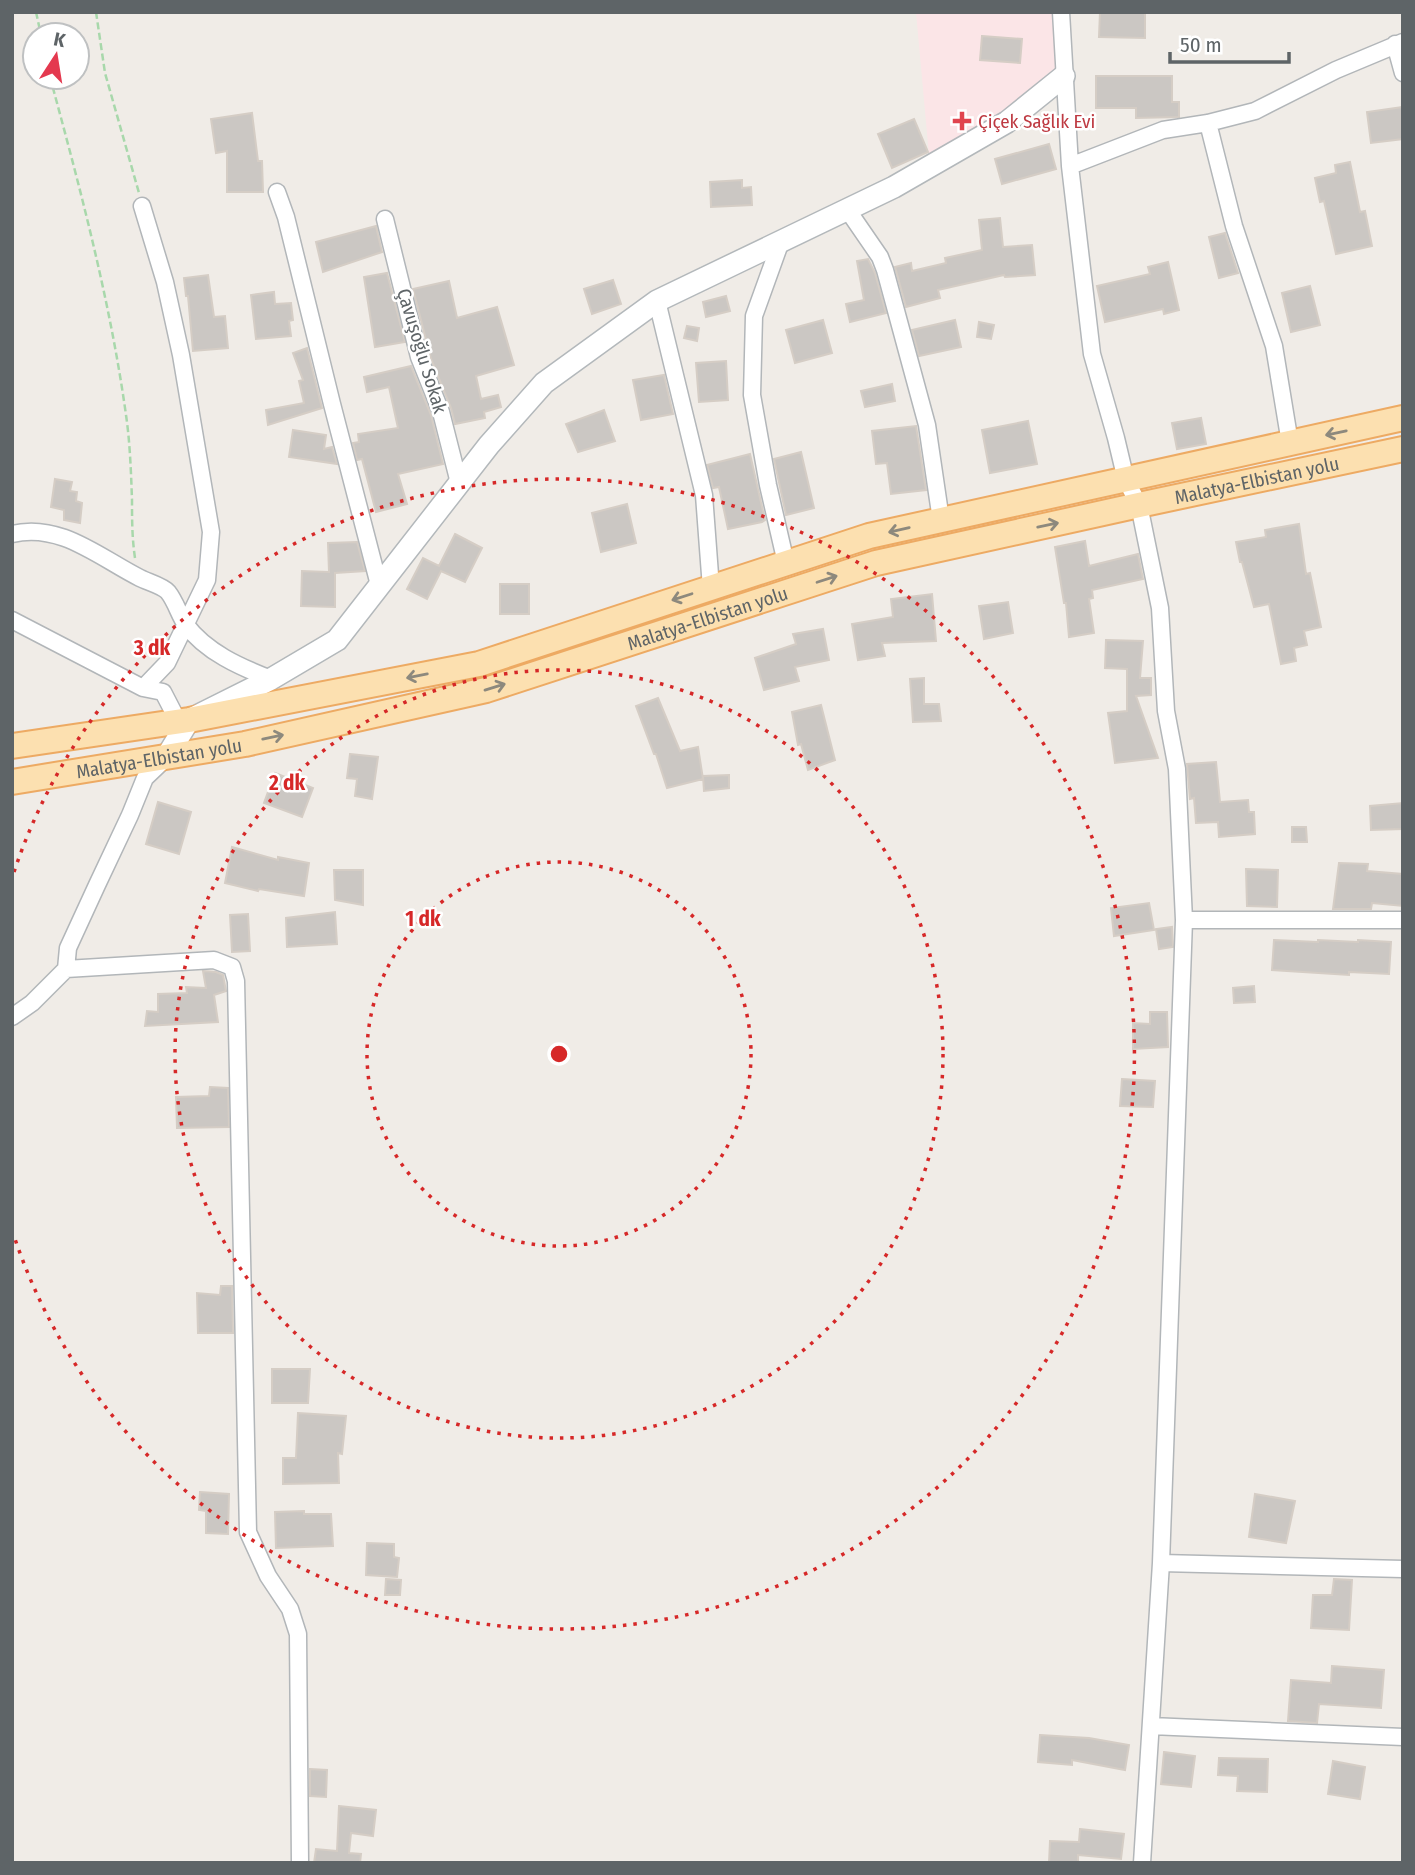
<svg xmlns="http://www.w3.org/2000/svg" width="1415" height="1875" font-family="'Fira Sans Condensed',sans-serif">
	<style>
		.medical { fill: #fbe5e7 }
		.building { fill: #cbc7c3; stroke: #d5cdc5; stroke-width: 2 }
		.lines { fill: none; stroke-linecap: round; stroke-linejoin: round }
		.street-casing { stroke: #b2b6b9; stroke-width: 19 }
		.secondary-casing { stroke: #b3b8bb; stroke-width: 24 }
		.primary-casing { stroke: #edaa63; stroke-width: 28 }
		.path { stroke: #a8d8ab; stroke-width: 2.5; stroke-dasharray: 7 3.5; stroke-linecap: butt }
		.street { stroke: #fff; stroke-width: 16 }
		.secondary { stroke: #fff; stroke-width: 21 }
		.primary { stroke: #fce0b0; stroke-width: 24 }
		.oneway { stroke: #8d897d }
		.ring { fill: none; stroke: #d62828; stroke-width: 3.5; stroke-dasharray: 3.5 7 }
		.health-dot { fill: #e0444e; stroke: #fff; stroke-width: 2.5 }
		.labels { text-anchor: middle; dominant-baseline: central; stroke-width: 5; stroke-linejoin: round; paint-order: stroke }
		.health-label { font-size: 19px; fill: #be3a42; stroke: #fff; text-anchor: start }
		.street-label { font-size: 19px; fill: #5e6467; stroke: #fff }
		.centre { fill: #d62828; stroke: #fff; stroke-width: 3.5 }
		.ring-label { font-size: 21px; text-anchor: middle; font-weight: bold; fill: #d62828; stroke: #fff; stroke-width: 5; stroke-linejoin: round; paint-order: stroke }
	</style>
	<rect width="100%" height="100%" fill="#f0ece7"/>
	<path class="medical" d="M 916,12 L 1061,12 L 1064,76 L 930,166 Z"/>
	<path class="building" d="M 1100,12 L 1145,12 L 1145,38 L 1099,37 Z
		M 982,36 L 1022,39 L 1020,63 L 980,60 Z
		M 1096,76 L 1172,76 L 1172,102 L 1179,102 L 1179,117 L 1136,118 L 1136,108 L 1096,108 Z
		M 1403,107 L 1403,139 L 1371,143 L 1367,112 Z
		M 252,113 L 258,161 L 262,161 L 263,192 L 227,192 L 227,151 L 216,153 L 211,119 Z
		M 914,119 L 928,152 L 892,168 L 878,134 Z
		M 1049,144 L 1056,169 L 1002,184 L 995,159 Z
		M 1350,162 L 1360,212 L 1365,211 L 1372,246 L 1336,254 L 1324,201 L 1320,202 L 1315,178 L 1336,173 L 1335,165 Z
		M 742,180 L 742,188 L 751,187 L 752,205 L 711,207 L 710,182 Z
		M 1000,218 L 1003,247 L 1032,245 L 1035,275 L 1005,277 L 1004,275 L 938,290 L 940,298 L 906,307 L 895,267 L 911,263 L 912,271 L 946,263 L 945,258 L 982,250 L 979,220 Z
		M 376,226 L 382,252 L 323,272 L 316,242 Z
		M 1225,233 L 1238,273 L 1219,278 L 1209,237 Z
		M 868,259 L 875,273 L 886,313 L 850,322 L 846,304 L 864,300 L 857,261 Z
		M 1168,262 L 1179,310 L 1164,314 L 1163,309 L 1105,322 L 1097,286 L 1150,274 L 1148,267 Z
		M 387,273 L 405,342 L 375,347 L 364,277 Z
		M 208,275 L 214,317 L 225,316 L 228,348 L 193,351 L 188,296 L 186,296 L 184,278 Z
		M 613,280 L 621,304 L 592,314 L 584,289 Z
		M 449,281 L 457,318 L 497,307 L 514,365 L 476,376 L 481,399 L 498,395 L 501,407 L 484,412 L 485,418 L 455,424 L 451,408 L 431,359 L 413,289 Z
		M 1310,286 L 1320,325 L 1291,332 L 1282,293 Z
		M 274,292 L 275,304 L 291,303 L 293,320 L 289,321 L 291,336 L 256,339 L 251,295 Z
		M 726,296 L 730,311 L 706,317 L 703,302 Z
		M 823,320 L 832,353 L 795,363 L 786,330 Z
		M 955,320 L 961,347 L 919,356 L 912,330 Z
		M 979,322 L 994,325 L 991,339 L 977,337 Z
		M 687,326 L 699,328 L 697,341 L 684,338 Z
		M 307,348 L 322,408 L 268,425 L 266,410 L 304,403 L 299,381 L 303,380 L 293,353 Z
		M 726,361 L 728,400 L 699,402 L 696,363 Z
		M 411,366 L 431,415 L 443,464 L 398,474 L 407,504 L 376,512 L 362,459 L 357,460 L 353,443 L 359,442 L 358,434 L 398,428 L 389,387 L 367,392 L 364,377 Z
		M 664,375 L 673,414 L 641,420 L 633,380 Z
		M 892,384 L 895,401 L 865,407 L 861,391 Z
		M 604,410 L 615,441 L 578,452 L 566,424 Z
		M 1201,418 L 1206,444 L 1177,449 L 1172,423 Z
		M 1028,421 L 1037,464 L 990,473 L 982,430 Z
		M 916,426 L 926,490 L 891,494 L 887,463 L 876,464 L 872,431 Z
		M 293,430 L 326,435 L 324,449 L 332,447 L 337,464 L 289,457 Z
		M 801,452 L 814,508 L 786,515 L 774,459 Z
		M 750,454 L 765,520 L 762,522 L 728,529 L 719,487 L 713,488 L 707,465 Z
		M 55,479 L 72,482 L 70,491 L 77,492 L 76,501 L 82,503 L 80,523 L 64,520 L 64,510 L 51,507 Z
		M 627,504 L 636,543 L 601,552 L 592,513 Z
		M 1299,524 L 1306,574 L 1310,573 L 1321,627 L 1304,631 L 1307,645 L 1294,648 L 1296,661 L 1281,664 L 1269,604 L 1254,607 L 1242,562 L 1240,562 L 1236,542 L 1266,537 L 1265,530 Z
		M 455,534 L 482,548 L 465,582 L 441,571 L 427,599 L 407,589 L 423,558 L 439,566 Z
		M 1085,541 L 1089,566 L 1138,554 L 1143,579 L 1092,590 L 1093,598 L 1089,599 L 1094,633 L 1069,637 L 1066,603 L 1064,603 L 1055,547 Z
		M 357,542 L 365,571 L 335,573 L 335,607 L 301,606 L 302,571 L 329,572 L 328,543 Z
		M 500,584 L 529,584 L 529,614 L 500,614 Z
		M 932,594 L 936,641 L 882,643 L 885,656 L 858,660 L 852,624 L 893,617 L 891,599 Z
		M 1008,602 L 1013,633 L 984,639 L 979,606 Z
		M 823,629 L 829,660 L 795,667 L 799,681 L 764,690 L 755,658 L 796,644 L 793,634 Z
		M 1106,640 L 1143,641 L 1140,678 L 1151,678 L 1151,695 L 1136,696 L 1158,758 L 1115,763 L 1108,713 L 1127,711 L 1127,669 L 1105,668 Z
		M 924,678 L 924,704 L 939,704 L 941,721 L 913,722 L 910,679 Z
		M 658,698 L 680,751 L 698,747 L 703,779 L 667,788 L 656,754 L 654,754 L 636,706 Z
		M 821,705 L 835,760 L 808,770 L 801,744 L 798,745 L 792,712 Z
		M 350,754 L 378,757 L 372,799 L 355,796 L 357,779 L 347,778 Z
		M 1216,762 L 1220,802 L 1248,800 L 1249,812 L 1254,812 L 1255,834 L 1219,837 L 1218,822 L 1196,823 L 1194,798 L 1190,799 L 1187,764 Z
		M 275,773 L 313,788 L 302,817 L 264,803 Z
		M 729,775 L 729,788 L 704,791 L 703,776 Z
		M 158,802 L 191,812 L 179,854 L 146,844 Z
		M 1403,803 L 1403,829 L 1371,830 L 1370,806 Z
		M 1292,827 L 1306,827 L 1307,842 L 1292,842 Z
		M 232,847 L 278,860 L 278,857 L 309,863 L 304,896 L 259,889 L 258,891 L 225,883 Z
		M 1339,863 L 1368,864 L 1367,871 L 1403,874 L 1403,906 L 1372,903 L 1371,909 L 1333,909 Z
		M 1246,869 L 1278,870 L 1277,907 L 1247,906 Z
		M 334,870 L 363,870 L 363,905 L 335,900 Z
		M 1149,903 L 1154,930 L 1114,936 L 1111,908 Z
		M 335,912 L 337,944 L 287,947 L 286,918 Z
		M 248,914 L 250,951 L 232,952 L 230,915 Z
		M 1172,927 L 1173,947 L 1159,949 L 1156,929 Z
		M 1274,940 L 1318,942 L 1318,940 L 1358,942 L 1358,940 L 1391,942 L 1389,974 L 1349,972 L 1349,975 L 1272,970 Z
		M 203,971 L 216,972 L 223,975 L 226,991 L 214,995 L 218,1022 L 145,1026 L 147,1011 L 158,1012 L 158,994 L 187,993 L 186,987 L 206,988 Z
		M 1254,986 L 1255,1002 L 1234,1003 L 1233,988 Z
		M 1150,1012 L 1167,1012 L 1168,1047 L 1133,1049 L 1133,1023 L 1150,1024 Z
		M 1122,1079 L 1155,1081 L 1153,1107 L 1120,1106 Z
		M 210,1087 L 228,1088 L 229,1127 L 177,1128 L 176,1097 L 209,1096 Z
		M 221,1286 L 232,1286 L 233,1333 L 198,1333 L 197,1293 L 220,1295 Z
		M 272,1369 L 310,1369 L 308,1403 L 272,1403 Z
		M 298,1413 L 346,1416 L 342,1454 L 338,1453 L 339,1483 L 283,1484 L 283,1458 L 296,1458 Z
		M 200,1492 L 229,1494 L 228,1534 L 206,1533 L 206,1511 L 199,1510 Z
		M 1255,1494 L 1295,1501 L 1286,1543 L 1249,1537 Z
		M 304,1511 L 304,1514 L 331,1514 L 333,1546 L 276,1548 L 275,1512 Z
		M 367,1543 L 394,1544 L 394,1557 L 399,1558 L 397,1577 L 366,1575 Z
		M 386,1579 L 401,1580 L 400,1595 L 385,1595 Z
		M 1334,1579 L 1352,1580 L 1349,1630 L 1311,1628 L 1313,1595 L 1332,1595 Z
		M 1332,1666 L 1384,1670 L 1381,1708 L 1319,1704 L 1317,1723 L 1288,1721 L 1291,1680 L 1331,1683 Z
		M 1040,1735 L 1089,1738 L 1129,1745 L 1125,1770 L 1072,1760 L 1072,1765 L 1038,1762 Z
		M 1164,1752 L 1195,1756 L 1191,1787 L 1161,1784 Z
		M 1219,1758 L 1268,1759 L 1267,1792 L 1237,1791 L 1238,1776 L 1218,1775 Z
		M 1333,1761 L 1365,1767 L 1360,1799 L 1328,1794 Z
		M 310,1769 L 327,1770 L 326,1797 L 310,1796 Z
		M 339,1806 L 376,1810 L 373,1836 L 351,1833 L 349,1853 L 361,1854 L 360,1863 L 314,1863 L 316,1849 L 337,1851 Z
		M 1080,1829 L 1124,1834 L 1121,1859 L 1078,1855 L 1078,1863 L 1049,1863 L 1050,1841 L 1079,1842 Z"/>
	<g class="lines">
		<defs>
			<path id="street" d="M 1061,12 L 1070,166 L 1092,354 L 1116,438 L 1126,480 L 1139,505 L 1160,608 L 1166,711 L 1177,769 L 1184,920 L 1161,1563 L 1142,1863
				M 1395,44 L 1403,73
				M 1208,123 L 1234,226 L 1274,346 L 1290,443
				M 1070,166 L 1163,130 L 1208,123 L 1255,111 L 1336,70 L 1403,42
				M 277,192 L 286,217 L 332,404 L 379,585
				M 142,206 L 165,282 L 181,355 L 211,532 L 207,580 L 167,663 L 143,688 L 163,692 L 178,721
				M 847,209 L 880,257 L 885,270 L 927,425 L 941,520
				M 385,219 L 419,357 L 441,412 L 459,483
				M 781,241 L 754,316 L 752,395 L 768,485 L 786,563
				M 657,301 L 704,495 L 711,588
				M 12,534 C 60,522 100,558 140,578 C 148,582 163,586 168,592 C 176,602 179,615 186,625 C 206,652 240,667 271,679
				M 12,620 L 143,688
				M 1184,920 L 1403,920
				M 66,969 L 214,960 L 232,967 L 236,981 L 248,1532 L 268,1576 L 290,1609 L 298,1634 L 300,1863
				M 12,1017 L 32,1003 L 66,969 L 68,948 L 97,885 L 130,815 L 145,778 L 166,758
				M 1161,1563 L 1403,1569
				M 1151,1726 L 1403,1737"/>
			<path id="secondary" d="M 167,756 L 189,720 L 271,679 L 337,640 L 489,445 L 544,383 L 657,301 L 894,187 L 1007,122 L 1064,76"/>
			<g id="primary">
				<path d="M 12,746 L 189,720 L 479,664 L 869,536 L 1403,418"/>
				<path id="s1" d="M 12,782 L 245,744 L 486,690 L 876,563 L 1139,505 L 1403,449"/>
			</g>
		</defs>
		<use href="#street" class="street-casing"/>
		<use href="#secondary" class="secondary-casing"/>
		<use href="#primary" class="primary-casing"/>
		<path class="path" d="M 36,12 L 41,35
			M 96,12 L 105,73 L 139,193
			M 50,77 C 80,188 110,300 126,415 C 130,442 131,472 132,500 C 132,519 132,538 135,558"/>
		<use href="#street" class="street"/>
		<use href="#secondary" class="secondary"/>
		<use href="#primary" class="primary"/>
	</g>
	<defs><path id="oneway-shaft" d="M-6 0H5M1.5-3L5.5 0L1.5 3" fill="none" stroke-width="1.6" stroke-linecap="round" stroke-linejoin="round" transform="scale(1.75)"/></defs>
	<g class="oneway">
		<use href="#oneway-shaft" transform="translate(1336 433) rotate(168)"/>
		<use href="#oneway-shaft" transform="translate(1048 525) rotate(-12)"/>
		<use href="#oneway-shaft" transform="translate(899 530) rotate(167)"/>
		<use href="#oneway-shaft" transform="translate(827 579) rotate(-18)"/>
		<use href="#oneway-shaft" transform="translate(682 597) rotate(162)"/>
		<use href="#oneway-shaft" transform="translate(417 676) rotate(169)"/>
		<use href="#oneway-shaft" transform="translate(495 687) rotate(-17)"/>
		<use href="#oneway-shaft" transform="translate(273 737) rotate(-12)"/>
	</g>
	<g class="ring">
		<circle cx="559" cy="1054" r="192"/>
		<circle cx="559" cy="1054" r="384"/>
		<path d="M14 872A575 575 0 1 1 14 1236"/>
	</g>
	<path class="health-dot" d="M958.5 110.5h7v7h7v7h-7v7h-7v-7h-7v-7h7z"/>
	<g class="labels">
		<g class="health-label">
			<text x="978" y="121">Çiçek Sağlık Evi</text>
		</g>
		<g class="street-label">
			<text transform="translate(422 351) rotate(73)">Çavuşoğlu Sokak</text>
			<text stroke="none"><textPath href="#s1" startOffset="1283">Malatya-Elbistan yolu</textPath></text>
			<text stroke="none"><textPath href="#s1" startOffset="716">Malatya-Elbistan yolu</textPath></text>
			<text stroke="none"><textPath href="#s1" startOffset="149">Malatya-Elbistan yolu</textPath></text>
		</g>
	</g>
	<circle cx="559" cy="1054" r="10" class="centre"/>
	<g class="ring-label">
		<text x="152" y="655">3 dk</text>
		<text x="287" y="790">2 dk</text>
		<text x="423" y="926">1 dk</text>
	</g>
	<rect width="1415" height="1875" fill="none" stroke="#5e6467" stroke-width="28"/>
	<g transform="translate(56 56) rotate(12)"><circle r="33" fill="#ffffff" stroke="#bfc1c2" stroke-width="2"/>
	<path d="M0-5L12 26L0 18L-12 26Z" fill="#e4394f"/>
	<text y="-10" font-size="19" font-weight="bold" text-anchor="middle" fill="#5e6467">K</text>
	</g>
	<path d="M1170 52v10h119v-10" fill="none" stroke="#5e6467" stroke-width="3.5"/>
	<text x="1180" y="52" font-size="21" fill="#5e6467" stroke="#ffffff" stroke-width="5" paint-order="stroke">50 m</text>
</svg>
